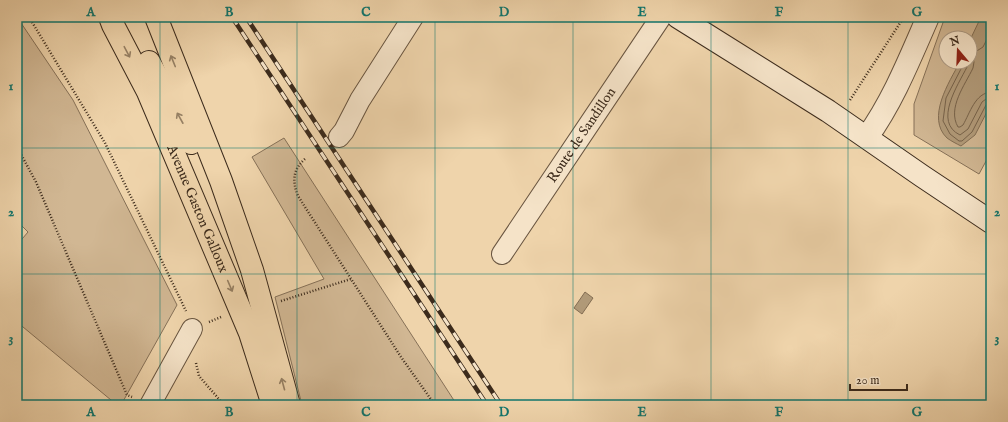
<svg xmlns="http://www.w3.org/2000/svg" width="1008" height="422" font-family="'IM FELL English',serif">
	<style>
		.green { fill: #d1b793; stroke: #867158; fill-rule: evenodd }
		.water { fill: #b29b7a; stroke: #836e54 }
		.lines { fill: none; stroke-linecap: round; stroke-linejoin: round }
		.shore { stroke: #77634b; stroke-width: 1 }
		.minor-casing { stroke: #695540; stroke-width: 22 }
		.tertiary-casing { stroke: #695540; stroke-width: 24 }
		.secondary-casing { stroke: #3c2b1c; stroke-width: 24 }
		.primary-casing { stroke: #3c2b1c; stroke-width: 24 }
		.path { stroke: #3c2b1c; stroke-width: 2.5; stroke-dasharray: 1 2; stroke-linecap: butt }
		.minor { stroke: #f5e3c8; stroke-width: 20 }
		.tertiary { stroke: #f5e3c8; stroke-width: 22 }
		.secondary { stroke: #f5e3c8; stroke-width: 22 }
		.primary { stroke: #efd4ab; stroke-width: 22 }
		.rail-casing { stroke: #3c2b1c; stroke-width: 4.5 }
		.rail { stroke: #f5e3c8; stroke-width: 3; stroke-dasharray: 9; stroke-linecap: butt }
		.oneway { stroke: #968064 }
		.grid { fill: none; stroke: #0f766e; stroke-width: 1; stroke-opacity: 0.55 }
		.labels { text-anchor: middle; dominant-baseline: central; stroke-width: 3; stroke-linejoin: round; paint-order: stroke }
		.street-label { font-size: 14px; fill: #3c2b1c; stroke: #f5e3c8 }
		.neatline { fill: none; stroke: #0f766e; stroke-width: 1.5 }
		.grid-label { font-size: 13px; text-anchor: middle; font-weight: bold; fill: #0f766e }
	</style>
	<rect width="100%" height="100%" fill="#efd4ab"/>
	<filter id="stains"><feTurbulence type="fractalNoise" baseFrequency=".005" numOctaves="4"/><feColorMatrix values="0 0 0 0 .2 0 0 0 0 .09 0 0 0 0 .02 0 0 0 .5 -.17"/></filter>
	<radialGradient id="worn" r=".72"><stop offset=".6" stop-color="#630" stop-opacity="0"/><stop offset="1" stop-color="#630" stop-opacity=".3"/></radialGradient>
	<path class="green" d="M 17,17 L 73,100 L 177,305 L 121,405 L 117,405 L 17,322 L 17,245 L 28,232 L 17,221 Z
		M 945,17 L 991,17 L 991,152 L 979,174 L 914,135 L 914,104 ZM 946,38 L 970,38 L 970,62 L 946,62 Z
		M 284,138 L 457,405 L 302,405 L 275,297 L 324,279 L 252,157 Z"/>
	<path class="water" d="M 981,17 L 991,17 L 991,104 L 975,135 L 961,146 C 957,144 951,141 947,138 C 926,118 949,82 960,62 L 970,62 L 970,40 Z
		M 585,292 L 593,298 L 582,314 L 574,308 Z"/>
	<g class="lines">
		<path class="shore" d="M 991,31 L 983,47 L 972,54 L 974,62 L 973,68 C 965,85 947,108 958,127 L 960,127 L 963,125 C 970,113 975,93 991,92
			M 963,62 L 963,65 L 946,98 L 943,121 L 950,134 L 959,141 L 962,141 L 972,132 L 986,105 L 991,103
			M 968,62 L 967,67 C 958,85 933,122 960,135 L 968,129 L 982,102 L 986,99 L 991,98"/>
		<defs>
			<g id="minor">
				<path d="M 339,137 L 344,131 L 360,100 L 413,17"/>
				<path id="s1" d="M 502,254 L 661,17"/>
				<path d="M 150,405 L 192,329"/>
			</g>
			<path id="tertiary" d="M 867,137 C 893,101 910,58 928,17"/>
			<path id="secondary" d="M 678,17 L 828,111 L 922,176 L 991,222"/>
			<g id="primary">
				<path id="s2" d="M 110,17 L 113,25 L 148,92 L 250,333 L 273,405"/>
				<path d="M 156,17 L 221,181 L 252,270 L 289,405"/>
				<path d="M 149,62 L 187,131 L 191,143"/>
			</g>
		</defs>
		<use href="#minor" class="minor-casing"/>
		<use href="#tertiary" class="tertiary-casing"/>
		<use href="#secondary" class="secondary-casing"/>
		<use href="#primary" class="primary-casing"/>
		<path class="path" d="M 29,17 L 105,143 L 186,311
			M 850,100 L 904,17
			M 17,147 L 36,182 L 127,395 L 132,397
			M 305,159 C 293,169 292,181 298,196 L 401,357 L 435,405
			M 281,301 L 351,279
			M 209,322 L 221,317
			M 196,363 L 199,376 L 224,405"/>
		<use href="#minor" class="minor"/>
		<use href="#tertiary" class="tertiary"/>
		<use href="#secondary" class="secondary"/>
		<use href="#primary" class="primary"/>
		<defs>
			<path id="rail" d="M 232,17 L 487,405
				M 246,17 L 501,405"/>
		</defs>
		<use href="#rail" class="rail-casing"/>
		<use href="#rail" class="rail"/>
	</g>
	<defs><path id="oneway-shaft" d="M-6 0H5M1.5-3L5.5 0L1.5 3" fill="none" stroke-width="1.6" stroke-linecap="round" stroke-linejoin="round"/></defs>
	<g class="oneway">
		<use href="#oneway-shaft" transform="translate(127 52) rotate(62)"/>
		<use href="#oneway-shaft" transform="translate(173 61) rotate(-112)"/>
		<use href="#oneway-shaft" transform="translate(180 118) rotate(-119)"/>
		<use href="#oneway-shaft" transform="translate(230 286) rotate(67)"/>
		<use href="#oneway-shaft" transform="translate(283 384) rotate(-105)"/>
	</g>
	<path class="grid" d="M 160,17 L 160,405M 297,17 L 297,405M 435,17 L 435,405M 573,17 L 573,405M 711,17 L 711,405M 848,17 L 848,405M 17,148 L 991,148M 17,274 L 991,274"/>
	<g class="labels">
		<g class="street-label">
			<text stroke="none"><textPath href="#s1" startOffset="143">Route de Sandillon</textPath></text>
			<text stroke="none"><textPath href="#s2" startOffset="211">Avenue Gaston Galloux</textPath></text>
		</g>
	</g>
	<rect width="1008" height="422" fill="none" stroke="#efd4ab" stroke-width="44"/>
	<g transform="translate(958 50) rotate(341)"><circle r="19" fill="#f5e3c8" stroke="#ab9983"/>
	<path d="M0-3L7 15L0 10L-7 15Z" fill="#8f2418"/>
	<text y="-6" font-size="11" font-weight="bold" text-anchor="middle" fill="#3c2b1c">N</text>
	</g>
	<path d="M850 384v6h57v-6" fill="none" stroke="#3c2b1c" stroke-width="2"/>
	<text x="856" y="384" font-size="12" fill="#3c2b1c" stroke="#f5e3c8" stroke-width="3" paint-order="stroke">20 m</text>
	<rect x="22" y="22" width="964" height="378" class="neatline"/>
	<g class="grid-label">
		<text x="91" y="16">A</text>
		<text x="229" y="16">B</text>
		<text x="366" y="16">C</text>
		<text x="504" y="16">D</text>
		<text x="642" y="16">E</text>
		<text x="779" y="16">F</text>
		<text x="917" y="16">G</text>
		<text x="11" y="90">1</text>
		<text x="997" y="90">1</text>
		<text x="11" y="216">2</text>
		<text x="997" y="216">2</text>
		<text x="11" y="342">3</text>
		<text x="997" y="342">3</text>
		<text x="91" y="416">A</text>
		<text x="229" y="416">B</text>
		<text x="366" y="416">C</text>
		<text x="504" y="416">D</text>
		<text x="642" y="416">E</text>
		<text x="779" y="416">F</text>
		<text x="917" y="416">G</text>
	</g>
	<rect width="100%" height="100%" filter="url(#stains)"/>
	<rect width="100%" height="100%" fill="url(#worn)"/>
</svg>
